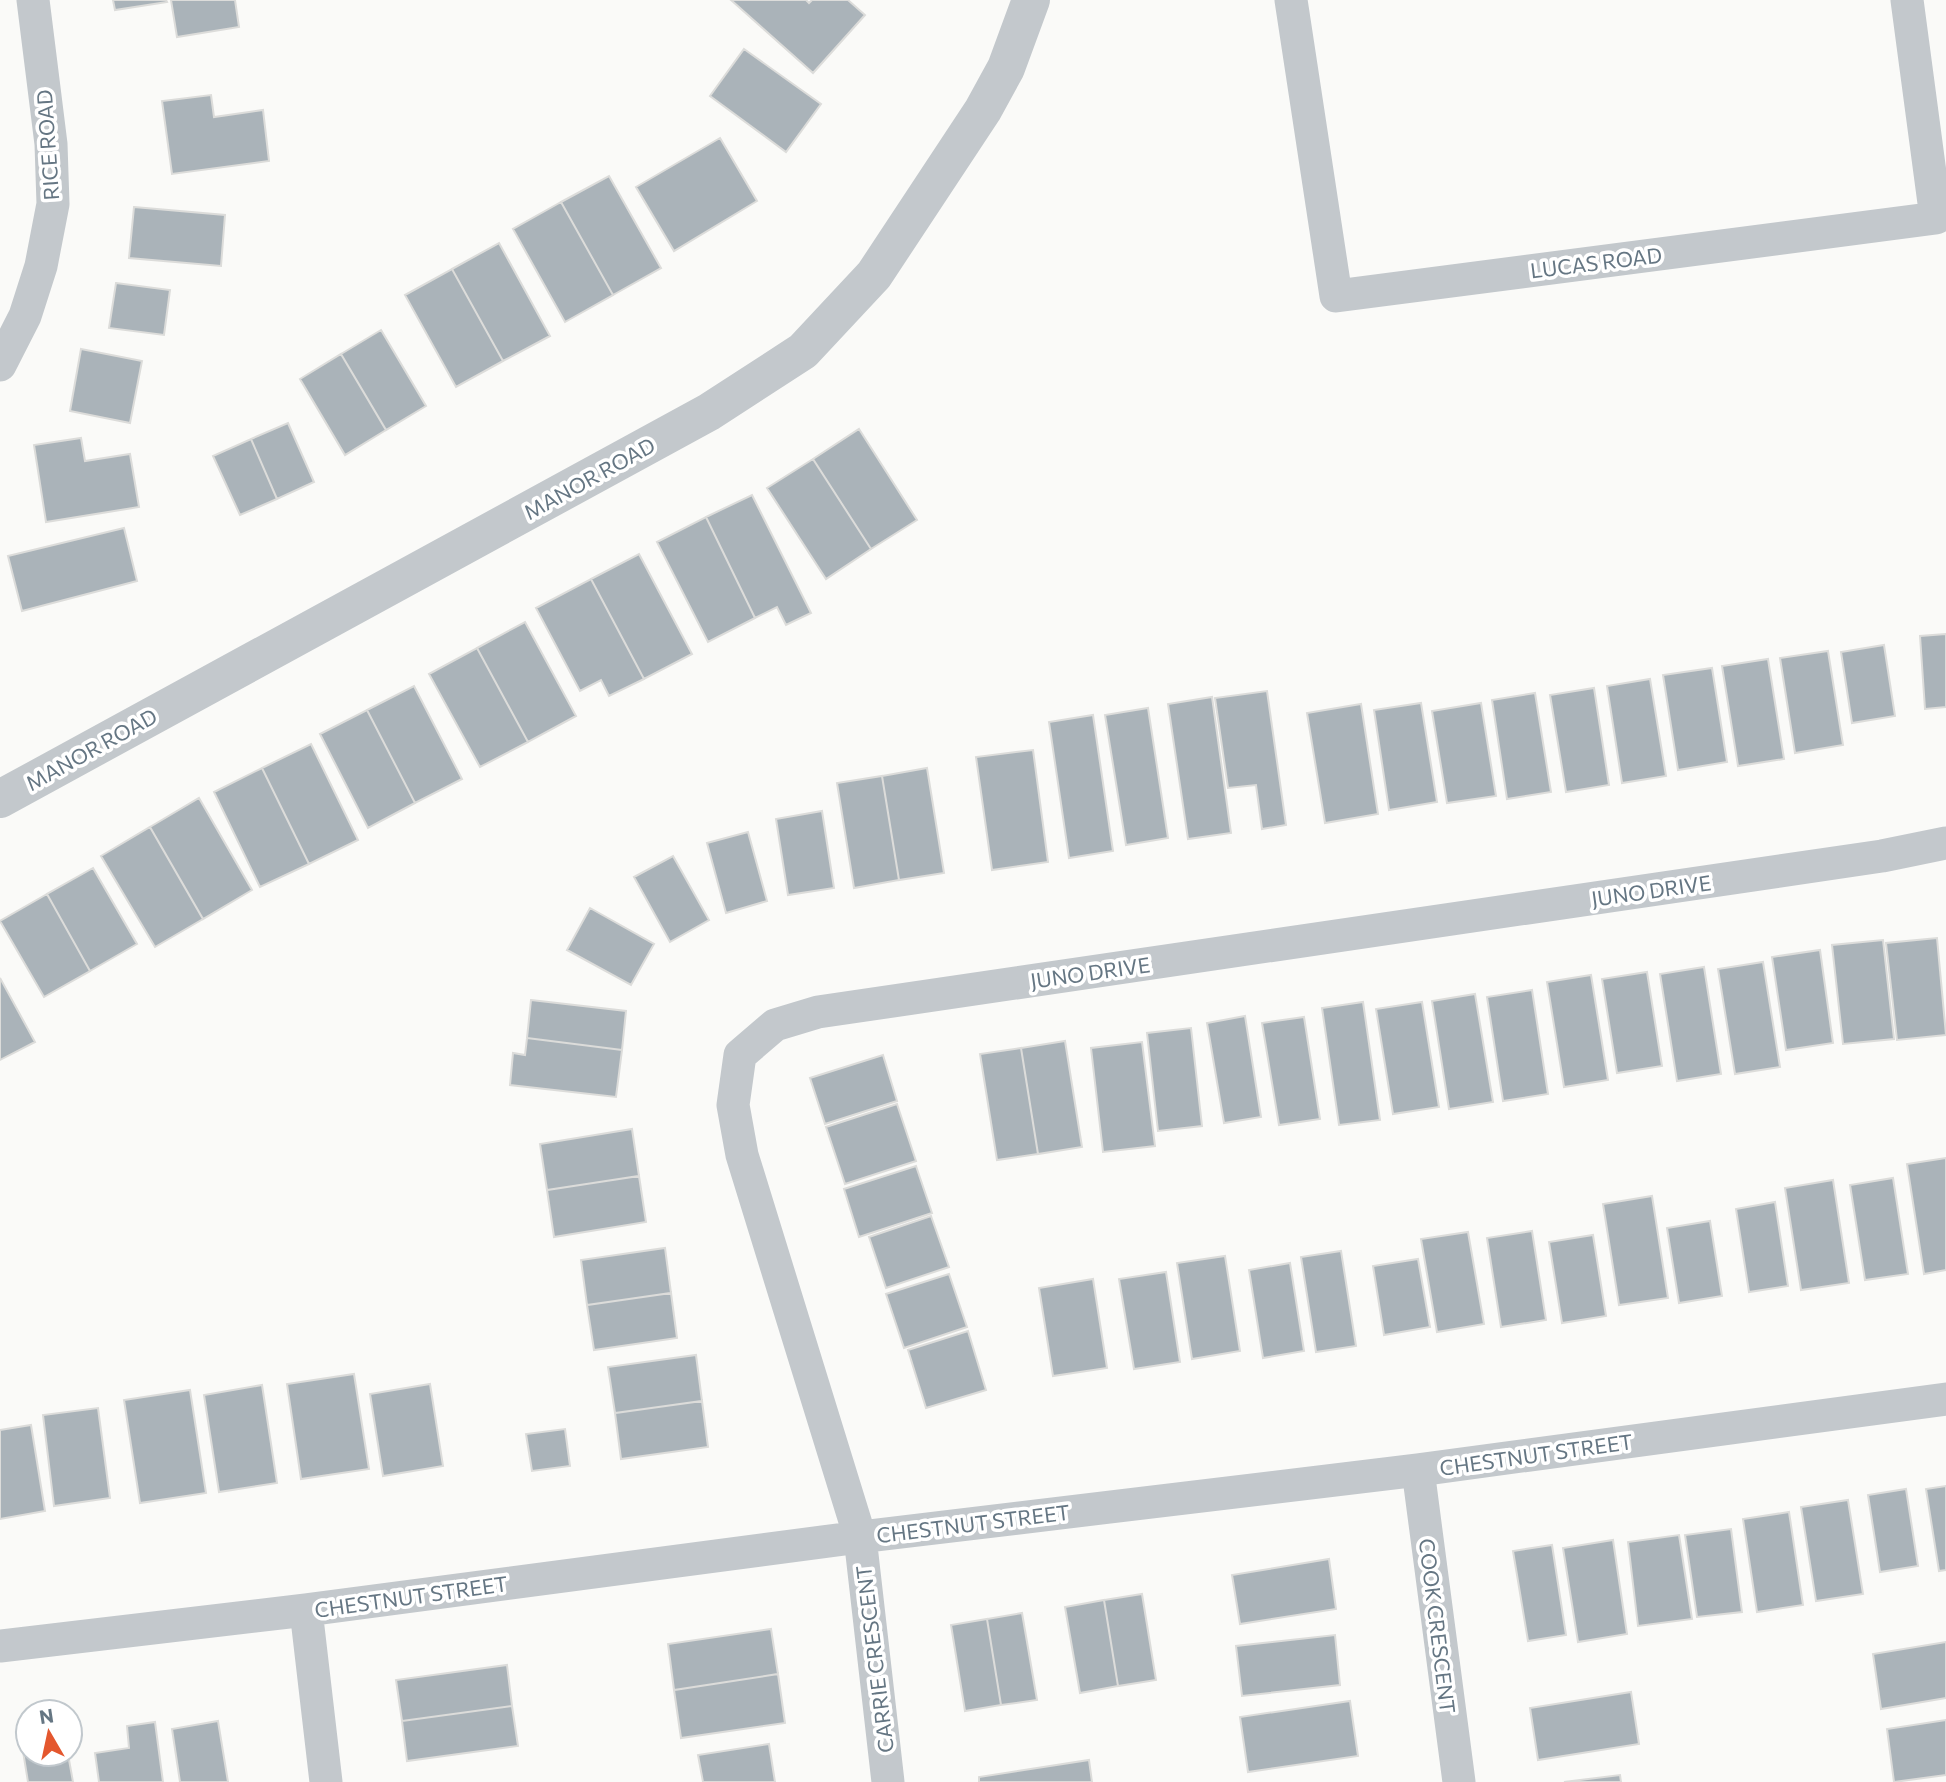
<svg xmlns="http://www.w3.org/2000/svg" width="1946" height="1782" font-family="Commissioner,sans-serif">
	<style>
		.building { fill: #aab3b9; stroke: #dcdcda; stroke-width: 2 }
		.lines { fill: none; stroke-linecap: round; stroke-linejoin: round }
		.minor { stroke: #c3c8cc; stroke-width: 33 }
		.tertiary { stroke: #c3c8cc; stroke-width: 38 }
		.labels { text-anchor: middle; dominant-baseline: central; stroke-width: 7; stroke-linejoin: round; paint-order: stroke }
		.street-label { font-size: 21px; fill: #657683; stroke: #fff }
	</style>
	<rect width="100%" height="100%" fill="#fafaf8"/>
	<path class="building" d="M 113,0 L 166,0 L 167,2 L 115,10 Z
		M 171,0 L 235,0 L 239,27 L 177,37 Z
		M 731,0 L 806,0 L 809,3 L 812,0 L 848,0 L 865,15 L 813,73 Z
		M 744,49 L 821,104 L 786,152 L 710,96 Z
		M 211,95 L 214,117 L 263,110 L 269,161 L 172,174 L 162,101 Z
		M 720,138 L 757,201 L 674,251 L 636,187 Z
		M 609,176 L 661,268 L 613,295 L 561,202 Z
		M 561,202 L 613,295 L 565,322 L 513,229 Z
		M 134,207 L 225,215 L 221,266 L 129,258 Z
		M 499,243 L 550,336 L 503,361 L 452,269 Z
		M 452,269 L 503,361 L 456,387 L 405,295 Z
		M 116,283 L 170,290 L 164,335 L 109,328 Z
		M 381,330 L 426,406 L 386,430 L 341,354 Z
		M 81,349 L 142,361 L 130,423 L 70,411 Z
		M 341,354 L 386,430 L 345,455 L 300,379 Z
		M 288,423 L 314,482 L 277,499 L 251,439 Z
		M 859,429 L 917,520 L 871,549 L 813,459 Z
		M 81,438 L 85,461 L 130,454 L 139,507 L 46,522 L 34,445 Z
		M 251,439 L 277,499 L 240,515 L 213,456 Z
		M 813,459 L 871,549 L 826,579 L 767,488 Z
		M 752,495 L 811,613 L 786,625 L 777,607 L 755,618 L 706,517 Z
		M 706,517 L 755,618 L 708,642 L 657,542 Z
		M 124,528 L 137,581 L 22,611 L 8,556 Z
		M 639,554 L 692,654 L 644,679 L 591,579 Z
		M 591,579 L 644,679 L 609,696 L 601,680 L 580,691 L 536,608 Z
		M 525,622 L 576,716 L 528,742 L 477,648 Z
		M 1946,634 L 1946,707 L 1925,709 L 1920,636 Z
		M 1884,645 L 1895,716 L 1852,723 L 1841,652 Z
		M 477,648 L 528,742 L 480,767 L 429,674 Z
		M 1828,651 L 1843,745 L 1795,753 L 1780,658 Z
		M 1768,659 L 1784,759 L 1738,766 L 1722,666 Z
		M 1712,668 L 1727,762 L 1678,770 L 1663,675 Z
		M 1650,679 L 1666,776 L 1622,783 L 1607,686 Z
		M 414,686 L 462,779 L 415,803 L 367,710 Z
		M 1594,688 L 1609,785 L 1566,792 L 1550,695 Z
		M 1267,691 L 1286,825 L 1262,829 L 1256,785 L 1228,788 L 1215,698 Z
		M 1535,693 L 1551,792 L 1507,799 L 1492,700 Z
		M 1212,697 L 1231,833 L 1188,839 L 1168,704 Z
		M 1421,703 L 1437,802 L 1389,810 L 1374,710 Z
		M 1481,703 L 1496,796 L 1447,803 L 1432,711 Z
		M 1361,704 L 1378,814 L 1325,823 L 1307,713 Z
		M 1148,708 L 1168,838 L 1126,845 L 1105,715 Z
		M 367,710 L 415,803 L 368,828 L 320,734 Z
		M 1093,715 L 1113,851 L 1069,858 L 1049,722 Z
		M 311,744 L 358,840 L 309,864 L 262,768 Z
		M 1033,750 L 1048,862 L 992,870 L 976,757 Z
		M 262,768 L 309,864 L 260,887 L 214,792 Z
		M 927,768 L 944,873 L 899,880 L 882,776 Z
		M 882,776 L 899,880 L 854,888 L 837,783 Z
		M 199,798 L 252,890 L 203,919 L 150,827 Z
		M 822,811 L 834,888 L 788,895 L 776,819 Z
		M 150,827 L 203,919 L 155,947 L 101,856 Z
		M 748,832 L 767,901 L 726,913 L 707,843 Z
		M 673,856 L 709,920 L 670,942 L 634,877 Z
		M 93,868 L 137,944 L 90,971 L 47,894 Z
		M 47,894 L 90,971 L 44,997 L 0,921 Z
		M 590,908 L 654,944 L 631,985 L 567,950 Z
		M 1937,938 L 1946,1035 L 1897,1040 L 1886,943 Z
		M 1883,940 L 1894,1039 L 1843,1044 L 1832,945 Z
		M 1820,950 L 1833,1043 L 1786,1050 L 1772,957 Z
		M 1763,962 L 1780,1067 L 1735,1074 L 1718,969 Z
		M 1704,967 L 1721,1074 L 1677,1081 L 1660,974 Z
		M 1647,972 L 1662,1066 L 1617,1073 L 1602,979 Z
		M 1591,975 L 1608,1080 L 1564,1087 L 1547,982 Z
		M 0,978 L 35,1042 L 0,1060 Z
		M 1532,990 L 1548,1094 L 1503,1101 L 1487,997 Z
		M 1475,994 L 1493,1102 L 1449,1109 L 1432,1001 Z
		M 531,1000 L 626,1011 L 622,1050 L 527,1038 Z
		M 1363,1002 L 1380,1120 L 1339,1125 L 1322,1008 Z
		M 1422,1002 L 1439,1107 L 1393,1114 L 1376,1009 Z
		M 1245,1016 L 1261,1117 L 1224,1123 L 1207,1023 Z
		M 1304,1017 L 1320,1119 L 1279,1125 L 1262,1023 Z
		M 1191,1028 L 1202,1126 L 1158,1131 L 1147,1033 Z
		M 527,1038 L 622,1050 L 616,1097 L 510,1085 L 513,1053 L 525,1055 Z
		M 1065,1041 L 1082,1147 L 1038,1154 L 1021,1048 Z
		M 1142,1042 L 1155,1146 L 1103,1152 L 1091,1048 Z
		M 1021,1048 L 1038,1154 L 997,1160 L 980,1054 Z
		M 883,1055 L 897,1101 L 825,1124 L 810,1078 Z
		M 897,1104 L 916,1161 L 845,1184 L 826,1127 Z
		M 632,1129 L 639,1176 L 547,1190 L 540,1144 Z
		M 1946,1158 L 1946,1270 L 1924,1274 L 1907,1164 Z
		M 916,1166 L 932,1213 L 859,1237 L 844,1189 Z
		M 639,1176 L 646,1222 L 554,1237 L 547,1190 Z
		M 1893,1178 L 1908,1274 L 1865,1280 L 1850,1185 Z
		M 1833,1180 L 1849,1283 L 1801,1290 L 1785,1188 Z
		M 1652,1196 L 1668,1298 L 1619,1305 L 1603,1204 Z
		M 1775,1202 L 1788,1286 L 1749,1292 L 1736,1209 Z
		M 931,1216 L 949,1267 L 886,1288 L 869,1237 Z
		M 1710,1221 L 1722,1296 L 1679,1303 L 1667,1228 Z
		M 1532,1231 L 1546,1320 L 1501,1327 L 1487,1238 Z
		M 1468,1232 L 1484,1324 L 1437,1332 L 1421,1239 Z
		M 1593,1235 L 1606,1316 L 1562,1323 L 1549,1242 Z
		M 665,1248 L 671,1293 L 587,1305 L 581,1260 Z
		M 1341,1251 L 1356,1346 L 1316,1352 L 1301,1257 Z
		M 1225,1256 L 1240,1351 L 1192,1359 L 1177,1263 Z
		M 1418,1259 L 1430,1327 L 1384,1335 L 1373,1266 Z
		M 1290,1263 L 1304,1351 L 1263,1358 L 1249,1270 Z
		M 1166,1272 L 1180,1362 L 1134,1369 L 1119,1279 Z
		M 949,1274 L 967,1327 L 904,1348 L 886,1294 Z
		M 1093,1279 L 1107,1368 L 1053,1376 L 1039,1288 Z
		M 671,1293 L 677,1338 L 594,1350 L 587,1305 Z
		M 968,1331 L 986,1390 L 926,1408 L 908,1350 Z
		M 696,1355 L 702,1401 L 615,1413 L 608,1367 Z
		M 354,1374 L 369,1469 L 301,1479 L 287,1384 Z
		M 430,1384 L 443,1466 L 383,1476 L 370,1394 Z
		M 262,1385 L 277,1483 L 219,1492 L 204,1395 Z
		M 190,1390 L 206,1493 L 140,1503 L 124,1400 Z
		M 702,1401 L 708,1447 L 621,1459 L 615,1413 Z
		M 98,1408 L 110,1498 L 54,1506 L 43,1415 Z
		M 31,1425 L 45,1511 L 0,1519 L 0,1430 Z
		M 565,1429 L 570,1466 L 532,1471 L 526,1434 Z
		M 1946,1486 L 1946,1570 L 1939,1571 L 1926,1489 Z
		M 1906,1489 L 1918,1566 L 1880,1572 L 1868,1495 Z
		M 1848,1500 L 1863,1594 L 1816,1601 L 1801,1507 Z
		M 1789,1512 L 1803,1605 L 1757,1612 L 1743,1519 Z
		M 1731,1529 L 1742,1612 L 1697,1617 L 1685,1535 Z
		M 1679,1535 L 1692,1619 L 1638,1626 L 1628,1542 Z
		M 1613,1540 L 1627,1634 L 1578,1642 L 1563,1548 Z
		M 1552,1545 L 1566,1635 L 1528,1641 L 1513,1551 Z
		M 1329,1559 L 1336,1609 L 1240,1624 L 1232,1575 Z
		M 1142,1594 L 1156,1680 L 1118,1686 L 1104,1600 Z
		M 1104,1600 L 1118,1686 L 1080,1693 L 1065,1607 Z
		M 1022,1613 L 1037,1700 L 1001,1705 L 987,1619 Z
		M 987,1619 L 1001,1705 L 965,1711 L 951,1625 Z
		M 771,1629 L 778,1674 L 674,1690 L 668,1644 Z
		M 1335,1635 L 1340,1685 L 1242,1696 L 1236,1646 Z
		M 1946,1642 L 1946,1698 L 1881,1709 L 1873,1654 Z
		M 507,1665 L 512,1706 L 402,1721 L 396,1680 Z
		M 778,1674 L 785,1723 L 681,1738 L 674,1690 Z
		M 1631,1692 L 1639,1744 L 1538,1760 L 1530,1708 Z
		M 1350,1701 L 1358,1756 L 1248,1772 L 1240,1717 Z
		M 512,1706 L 518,1746 L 407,1761 L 402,1721 Z
		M 1946,1720 L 1946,1775 L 1894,1782 L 1887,1729 Z
		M 218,1721 L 228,1782 L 180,1782 L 172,1729 Z
		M 155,1722 L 163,1782 L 99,1782 L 95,1753 L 129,1748 L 127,1726 Z
		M 28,1738 L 28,1754 L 68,1754 L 73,1782 L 28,1782 L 21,1739 Z
		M 769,1744 L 775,1782 L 703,1782 L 698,1755 Z
		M 1089,1760 L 1092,1782 L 979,1782 L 979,1777 Z
		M 1620,1775 L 1621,1782 L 1564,1782 Z"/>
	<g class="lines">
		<path class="minor" d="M 1291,0 L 1336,296 L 1936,218 L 1907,0
			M 0,365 L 25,316 L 41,266 L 53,204 L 51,144 L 33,0
			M 1418,1470 L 1459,1782
			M 306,1610 L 326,1782
			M 0,1646 L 306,1610 L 860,1537 L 1418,1470 L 1946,1399
			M 888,1782 L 860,1537 L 742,1155 L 733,1105 L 740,1055 L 775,1025 L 818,1012 L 1882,856 L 1946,843"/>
		<path class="tertiary" d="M 0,799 L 709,412 L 803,351 L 874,275 L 983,110 L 1006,68 L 1031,0"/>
	</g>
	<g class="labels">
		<g class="street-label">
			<text transform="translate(47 145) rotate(-94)">RICE ROAD</text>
			<text transform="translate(1596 262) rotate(-7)">LUCAS ROAD</text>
			<text transform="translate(589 478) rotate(-29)">MANOR ROAD</text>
			<text transform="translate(91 749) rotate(-29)">MANOR ROAD</text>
			<text transform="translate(1651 890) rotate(-8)">JUNO DRIVE</text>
			<text transform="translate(1090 972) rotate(-8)">JUNO DRIVE</text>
			<text transform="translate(1536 1454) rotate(-8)">CHESTNUT STREET</text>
			<text transform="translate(973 1523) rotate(-7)">CHESTNUT STREET</text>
			<text transform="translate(411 1596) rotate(-8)">CHESTNUT STREET</text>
			<text transform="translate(1438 1626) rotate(83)">COOK CRESCENT</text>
			<text transform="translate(874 1659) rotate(-97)">CARRIE CRESCENT</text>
		</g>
	</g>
	<g transform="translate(49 1733) rotate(351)"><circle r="33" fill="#ffffff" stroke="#c1c8cd" stroke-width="2"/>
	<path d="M0-5L12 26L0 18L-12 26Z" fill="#e4572e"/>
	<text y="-10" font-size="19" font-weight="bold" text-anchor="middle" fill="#657683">N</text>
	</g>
</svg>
